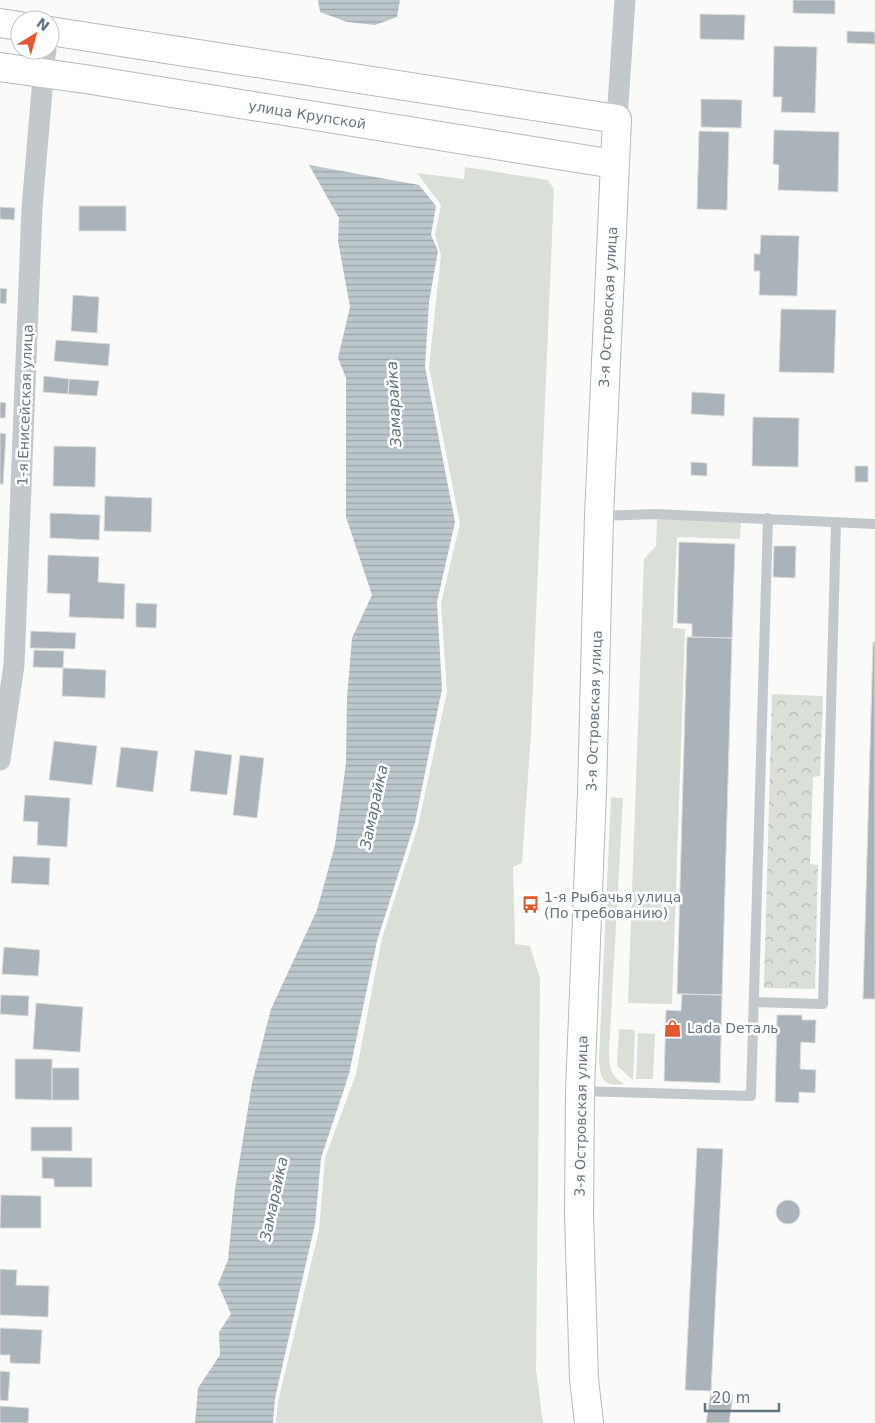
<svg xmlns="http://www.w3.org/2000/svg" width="875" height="1423" font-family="'DejaVu Sans',sans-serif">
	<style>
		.grass { fill: #dadfd7 }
		.park { fill: url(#park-crowns) }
		.water { fill: url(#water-rules) }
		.building { fill: #aab3b9; stroke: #dcdcda }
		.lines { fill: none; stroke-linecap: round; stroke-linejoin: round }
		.secondary-casing { stroke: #b3babf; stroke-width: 30 }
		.lane { stroke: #c3c8cc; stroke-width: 10 }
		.street { stroke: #c3c8cc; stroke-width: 21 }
		.secondary { stroke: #fff; stroke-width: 28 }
		.labels { text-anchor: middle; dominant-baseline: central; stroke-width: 5; stroke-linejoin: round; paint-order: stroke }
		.street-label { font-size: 14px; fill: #657683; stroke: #fff }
		.poi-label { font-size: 14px; fill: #657683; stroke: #fff; text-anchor: start }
		.water-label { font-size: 15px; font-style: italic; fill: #60757c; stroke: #fff }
	</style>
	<defs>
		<pattern id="park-crowns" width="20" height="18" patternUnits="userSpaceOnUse" patternTransform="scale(1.25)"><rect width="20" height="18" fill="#dadfd7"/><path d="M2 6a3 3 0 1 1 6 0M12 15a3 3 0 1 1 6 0" fill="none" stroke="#b4b9b4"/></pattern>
		<pattern id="water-rules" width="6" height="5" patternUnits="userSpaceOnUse" patternTransform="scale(1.25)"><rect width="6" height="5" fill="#bbc7cb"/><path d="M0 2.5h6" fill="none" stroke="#9ca6aa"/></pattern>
	</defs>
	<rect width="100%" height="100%" fill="#fafaf8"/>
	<path class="grass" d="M 465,167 L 548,180 L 554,189 L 531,733 L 522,863 L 513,867 L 515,944 L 530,946 L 540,979 L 536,1369 L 543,1423 L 276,1423 L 278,1402 L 319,1230 L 325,1158 L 356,1074 L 382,938 L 418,826 L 447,692 L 441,603 L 460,524 L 429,367 L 441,255 L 435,235 L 441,205 L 417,173 L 464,179 Z
		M 657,518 L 741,521 L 740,539 L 677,537 L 673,628 L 685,629 L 672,1004 L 628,1003 L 644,559 L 656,546 Z
		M 611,797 L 623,798 L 609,1051 C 610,1068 609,1074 624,1084 C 602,1087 600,1078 599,1059 Z
		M 619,1029 L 635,1030 L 633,1080 L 617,1066 Z
		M 638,1033 L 655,1034 L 653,1079 L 636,1079 Z"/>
	<path class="park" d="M 772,694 L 823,696 L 820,776 L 813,777 L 810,864 L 818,865 L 815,989 L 764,988 Z"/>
	<path class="water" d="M 318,0 L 400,0 L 397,17 L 375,25 L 347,22 L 320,12 Z
		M 309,165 L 419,185 L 436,206 L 431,235 L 438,251 L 429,302 L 425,367 L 455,522 L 437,602 L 442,689 L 415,822 L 377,941 L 349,1074 L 321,1158 L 315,1224 L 275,1398 L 273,1423 L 195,1423 L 198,1388 L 220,1355 L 219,1332 L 231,1314 L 218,1284 L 228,1260 L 235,1189 L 252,1083 L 271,1009 L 317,910 L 335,845 L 346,763 L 347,698 L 352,638 L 372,595 L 346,517 L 346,378 L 338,358 L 350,307 L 338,241 L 339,218 Z"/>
	<path class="building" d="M 793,0 L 835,0 L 835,14 L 793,13 Z
		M 700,14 L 745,15 L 744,40 L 700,39 Z
		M 847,31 L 875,32 L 875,44 L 847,43 Z
		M 774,46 L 817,47 L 815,113 L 781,112 L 782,97 L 773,97 Z
		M 701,99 L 742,100 L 741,128 L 701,127 Z
		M 774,130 L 839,132 L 838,192 L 778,190 L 779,165 L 773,164 Z
		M 699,131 L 729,132 L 727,210 L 697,209 Z
		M 79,206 L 126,206 L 126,231 L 79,231 Z
		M 0,207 L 15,208 L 14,220 L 0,219 Z
		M 761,235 L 799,236 L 797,296 L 759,295 L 760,271 L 754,271 L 754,254 L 760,254 Z
		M 0,288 L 7,289 L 6,304 L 0,303 Z
		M 73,295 L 99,297 L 97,333 L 71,331 Z
		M 781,309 L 836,310 L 834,373 L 779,372 Z
		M 56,340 L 110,344 L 108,366 L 54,361 Z
		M 44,376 L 69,379 L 68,394 L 43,392 Z
		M 69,379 L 99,381 L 97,396 L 68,394 Z
		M 692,392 L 725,394 L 724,416 L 691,414 Z
		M 0,402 L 6,403 L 5,418 L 0,418 Z
		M 753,417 L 799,418 L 798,467 L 752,466 Z
		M 0,433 L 6,434 L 3,484 L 0,484 Z
		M 54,446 L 96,447 L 95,487 L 53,486 Z
		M 691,462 L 707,463 L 707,476 L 691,475 Z
		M 855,466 L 868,466 L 868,482 L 855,482 Z
		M 105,496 L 152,498 L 151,532 L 104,531 Z
		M 50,513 L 100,515 L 99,540 L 50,538 Z
		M 679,542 L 735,544 L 732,638 L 692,637 L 692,624 L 677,623 Z
		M 774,546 L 796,546 L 795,578 L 773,577 Z
		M 48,555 L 99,557 L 98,582 L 125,584 L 124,619 L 69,617 L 70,594 L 47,593 Z
		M 136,603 L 157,604 L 156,628 L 136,627 Z
		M 31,631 L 76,633 L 75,649 L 30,648 Z
		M 687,637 L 732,638 L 722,995 L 677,994 Z
		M 873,642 L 875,642 L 875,999 L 863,999 Z
		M 34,650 L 64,651 L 63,668 L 33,667 Z
		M 63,668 L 106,670 L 105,698 L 62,696 Z
		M 54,741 L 97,746 L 92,785 L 49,780 Z
		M 121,747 L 158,751 L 153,792 L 116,787 Z
		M 195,750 L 232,755 L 227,795 L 190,791 Z
		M 240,755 L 264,758 L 257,818 L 233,815 Z
		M 25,795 L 70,798 L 67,847 L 37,845 L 38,822 L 23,821 Z
		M 13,856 L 50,858 L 49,885 L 11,883 Z
		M 4,947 L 40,950 L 38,976 L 2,974 Z
		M 682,994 L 722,995 L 720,1083 L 664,1081 L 666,1010 L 681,1011 Z
		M 1,995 L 29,996 L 28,1016 L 0,1014 Z
		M 36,1003 L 83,1007 L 80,1052 L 33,1049 Z
		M 777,1015 L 802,1015 L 802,1020 L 816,1020 L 815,1043 L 801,1042 L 800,1069 L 816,1070 L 815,1093 L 799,1092 L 799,1103 L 775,1102 Z
		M 15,1059 L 52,1059 L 52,1100 L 15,1099 Z
		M 52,1068 L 79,1068 L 79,1100 L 52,1100 Z
		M 31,1127 L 72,1127 L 72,1151 L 31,1151 Z
		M 697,1148 L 723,1149 L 711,1391 L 685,1390 Z
		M 42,1157 L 92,1158 L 92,1187 L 54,1187 L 54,1179 L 42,1178 Z
		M 1,1195 L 41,1196 L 41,1228 L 0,1228 Z
		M776 1212a12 12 0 1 1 24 0a12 12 0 1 1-24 0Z
		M 0,1269 L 17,1270 L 16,1285 L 49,1286 L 48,1317 L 0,1315 Z
		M 0,1328 L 42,1330 L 40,1364 L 10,1363 L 10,1355 L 0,1355 Z
		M 0,1371 L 10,1372 L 8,1401 L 0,1400 Z
		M 711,1392 L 733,1395 L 729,1423 L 706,1423 Z
		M 0,1406 L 29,1408 L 28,1423 L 0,1423 Z"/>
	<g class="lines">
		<defs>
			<g id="secondary">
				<path d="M 0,23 L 20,26"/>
				<path d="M 50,31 L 617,119 L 599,516 L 592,792 L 580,1091 L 579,1215 L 584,1379 L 589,1423"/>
				<path id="s1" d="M 0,67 L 85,79 L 614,164"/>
			</g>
		</defs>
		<use href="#secondary" class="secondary-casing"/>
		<path class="lane" d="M 600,516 L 655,514 L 875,524
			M 754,1002 L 823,1004 L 836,523
			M 580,1091 L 751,1096 L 768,518"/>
		<path class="street" d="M 617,119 L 625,0
			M 0,760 L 14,665 L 32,208 L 42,90 L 42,73 L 46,50"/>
		<use href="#secondary" class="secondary"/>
	</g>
	<defs>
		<symbol id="bus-bare" viewBox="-9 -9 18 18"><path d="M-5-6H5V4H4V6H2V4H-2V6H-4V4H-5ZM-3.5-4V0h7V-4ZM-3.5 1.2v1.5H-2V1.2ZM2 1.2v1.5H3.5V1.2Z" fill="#e4572e" stroke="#fff" stroke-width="2.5" paint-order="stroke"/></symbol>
		<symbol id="shop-bare" viewBox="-9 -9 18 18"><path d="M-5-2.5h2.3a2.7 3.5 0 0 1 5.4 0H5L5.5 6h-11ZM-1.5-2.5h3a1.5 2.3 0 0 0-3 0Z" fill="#e4572e" stroke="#fff" stroke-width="2.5" paint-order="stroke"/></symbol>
	</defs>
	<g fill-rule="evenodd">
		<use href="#bus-bare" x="518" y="892" width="25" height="25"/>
		<use href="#shop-bare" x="660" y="1016" width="25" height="25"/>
	</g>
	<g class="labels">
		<g class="street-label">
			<text stroke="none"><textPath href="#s1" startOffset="311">улица Крупской</textPath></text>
			<text transform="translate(608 307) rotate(-87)">3-я Островская улица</text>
			<text transform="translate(25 405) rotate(-88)">1-я Енисейская улица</text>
			<text transform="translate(594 711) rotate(-88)">3-я Островская улица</text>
			<text transform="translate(581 1116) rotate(-89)">3-я Островская улица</text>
		</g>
		<g class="poi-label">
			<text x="544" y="897">1-я Рыбачья улица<tspan x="544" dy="16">(По требованию)</tspan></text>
			<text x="687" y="1028">Lada Dеталь</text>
		</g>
		<g class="water-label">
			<text transform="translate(394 404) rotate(-93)">Замарайка</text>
			<text transform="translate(374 807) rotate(-78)">Замарайка</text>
			<text transform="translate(274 1199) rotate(-78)">Замарайка</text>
		</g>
	</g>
	<g transform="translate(35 35) rotate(37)"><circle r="24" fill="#ffffff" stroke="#c1c8cd"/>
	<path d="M0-4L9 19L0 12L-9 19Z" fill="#e4572e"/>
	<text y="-8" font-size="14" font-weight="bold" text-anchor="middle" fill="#657683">N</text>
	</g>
	<path d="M705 1403v8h74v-8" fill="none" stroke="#657683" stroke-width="2.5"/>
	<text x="712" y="1403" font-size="15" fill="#657683" stroke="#ffffff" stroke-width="4" paint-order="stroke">20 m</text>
</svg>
